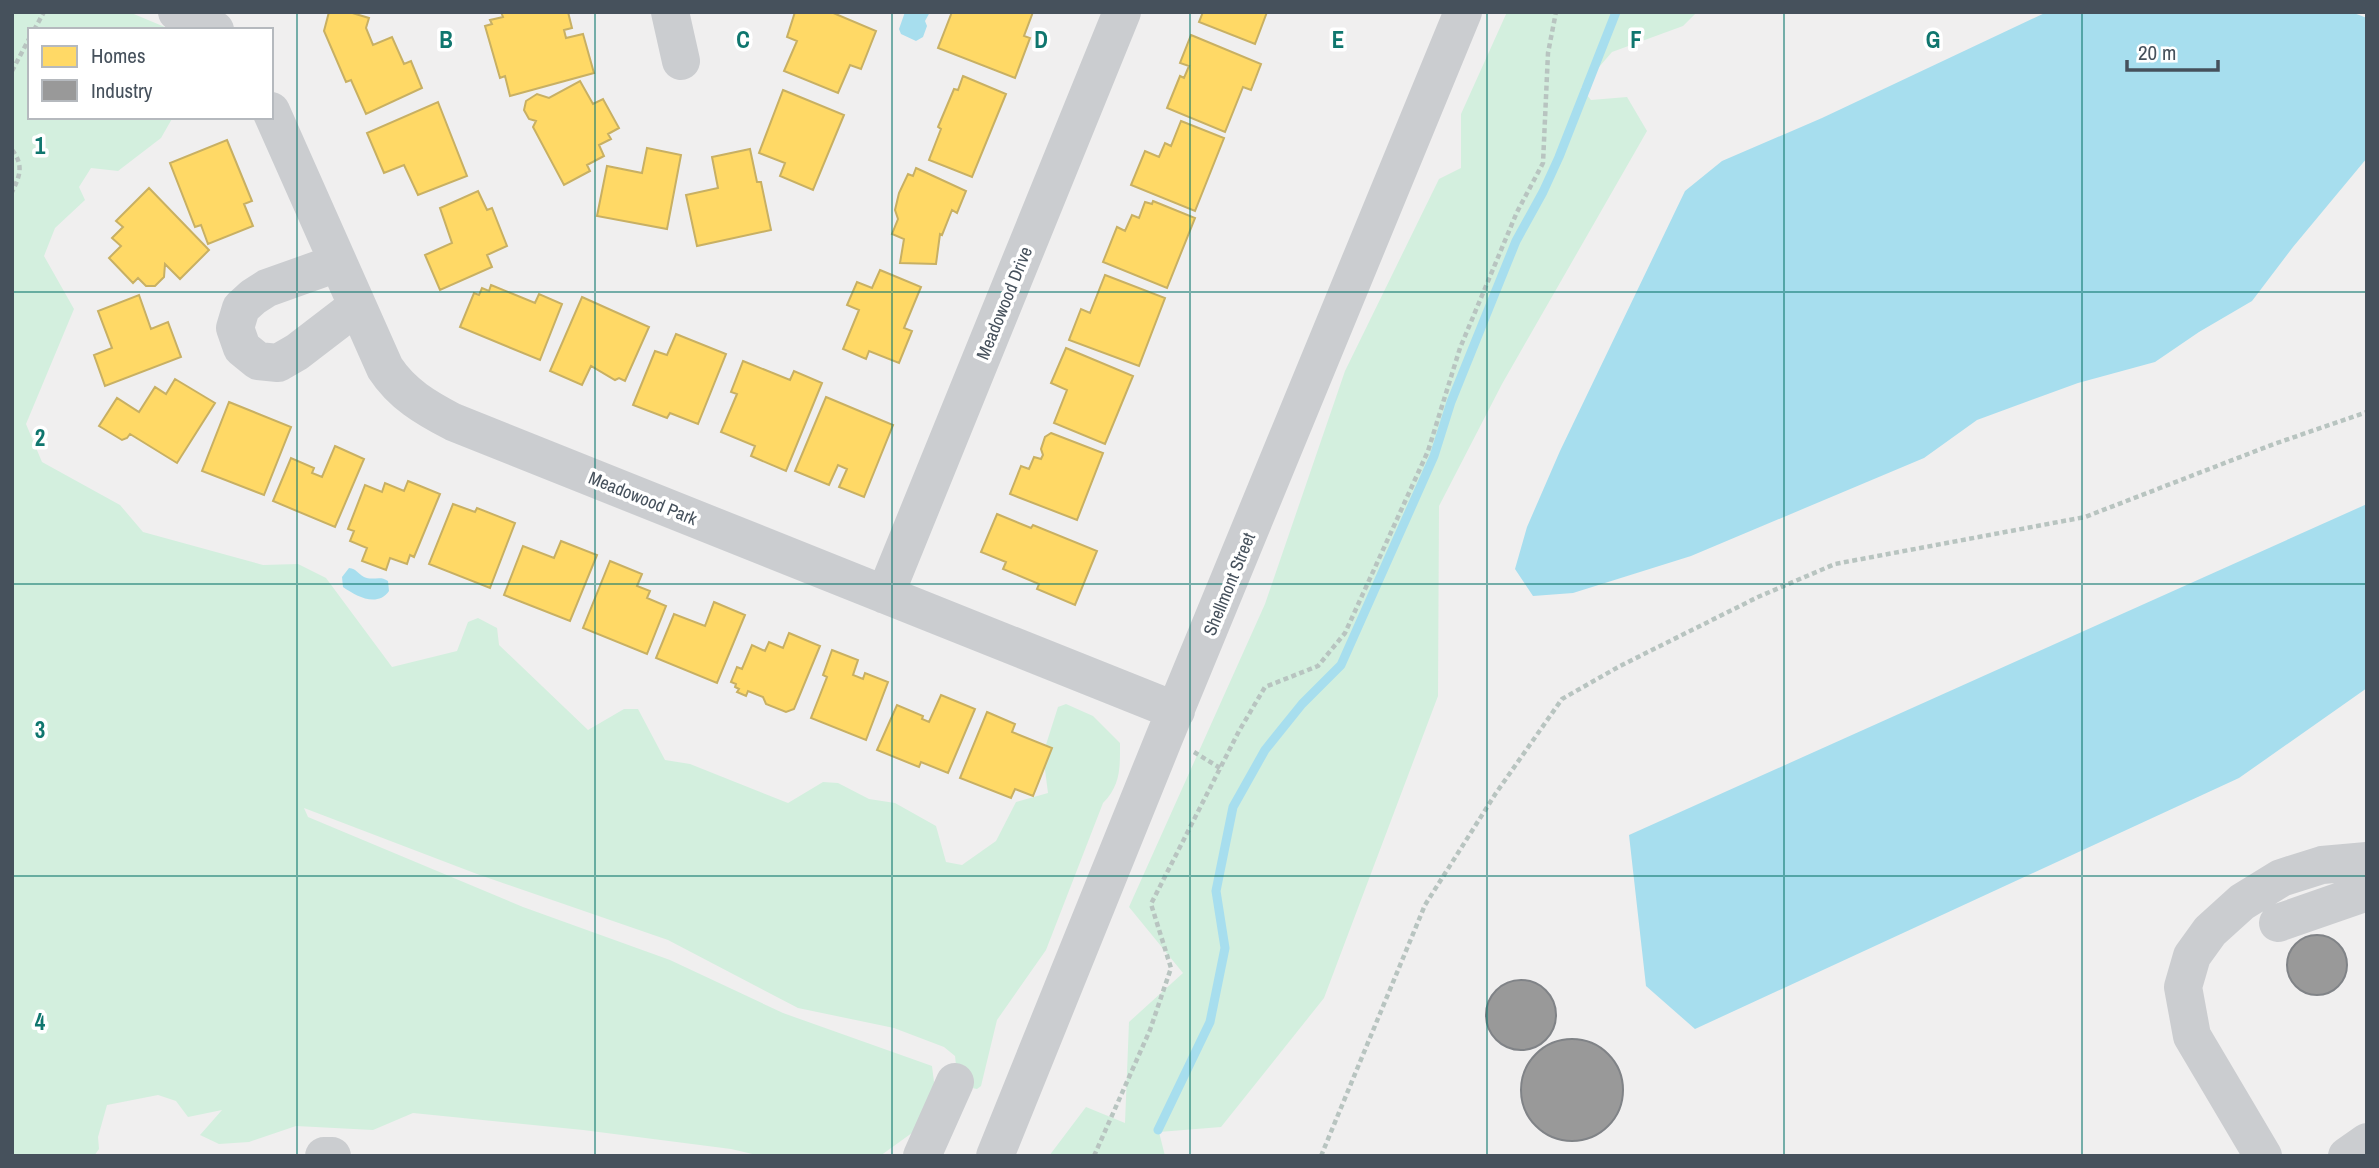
<svg xmlns="http://www.w3.org/2000/svg" width="2379" height="1168" font-family="'Archivo Narrow',sans-serif">
	<style>
		.green { fill: #d3efde }
		.water { fill: #a7deee }
		.homes { fill: #ffd966; stroke: #c8b063; stroke-width: 2 }
		.industry { fill: #999; stroke: #808387; stroke-width: 2 }
		.lines { fill: none; stroke-linecap: round; stroke-linejoin: round }
		.stream { stroke: #a7deee; stroke-width: 9 }
		.path { stroke: #b8c4c0; stroke-width: 4.5; stroke-dasharray: 5 3.5; stroke-linecap: butt }
		.minor { stroke: #cbcdd0; stroke-width: 38 }
		.grid { fill: none; stroke: #0f766e; stroke-width: 2; stroke-opacity: 0.55 }
		.labels { text-anchor: middle; dominant-baseline: central; stroke-width: 7; stroke-linejoin: round; paint-order: stroke }
		.street-label { font-size: 18px; fill: #46515c; stroke: #fff }
		.grid-label { font-size: 23px; text-anchor: middle; font-weight: bold; fill: #0f766e; stroke: #fff; stroke-width: 7; stroke-linejoin: round; paint-order: stroke }
	</style>
	<rect width="100%" height="100%" fill="#f0efef"/>
	<path class="green" d="M 12,12 L 129,12 L 172,30 L 30,30 L 30,117 L 173,117 L 161,138 L 118,171 L 91,168 L 79,187 L 85,200 L 55,228 L 44,256 L 74,309 L 26,424 L 42,462 L 120,505 L 143,532 L 263,565 L 298,564 L 326,578 L 392,667 L 457,651 L 468,622 L 478,618 L 497,628 L 499,645 L 588,730 L 624,709 L 638,709 L 665,760 L 690,764 L 788,803 L 823,782 L 838,783 L 869,799 L 895,803 L 936,826 L 946,862 L 962,865 L 996,841 L 1016,802 L 1048,793 L 1043,754 L 1058,707 L 1066,704 L 1093,716 L 1120,743 C 1120,767 1121,785 1103,803 L 1046,950 L 997,1020 L 981,1086 L 977,1089 C 958,1085 957,1073 955,1056 L 944,1047 L 894,1028 L 798,1008 L 668,940 L 477,874 L 304,808 L 308,817 L 523,907 L 670,960 L 783,1013 L 932,1066 L 935,1090 L 923,1125 L 880,1156 L 761,1156 L 731,1149 L 583,1130 L 413,1113 L 373,1130 L 296,1126 L 249,1142 L 219,1144 L 200,1135 L 222,1110 L 188,1117 L 176,1101 L 158,1095 L 107,1105 L 98,1137 L 99,1149 L 94,1156 L 12,1156 Z
		M 1507,12 L 1697,12 L 1683,26 L 1612,52 L 1581,88 L 1591,100 L 1627,97 L 1647,131 L 1502,384 L 1439,506 L 1438,696 L 1324,998 L 1221,1127 L 1159,1132 L 1165,1156 L 1049,1156 L 1086,1107 L 1125,1123 L 1129,1022 L 1183,973 L 1129,907 L 1265,604 L 1345,371 L 1439,179 L 1461,168 L 1461,114 Z"/>
	<path class="water" d="M 905,12 L 930,12 L 925,21 L 927,26 L 923,37 L 916,41 L 901,34 L 899,29 Z
		M 2047,12 L 2351,12 L 2367,18 L 2367,158 L 2293,247 L 2252,301 L 2199,332 L 2155,362 L 2078,383 L 1977,420 L 1924,458 L 1691,556 L 1573,593 L 1533,596 L 1515,569 L 1527,527 L 1560,451 L 1685,191 L 1722,161 L 1822,118 Z
		M 2367,504 L 2367,688 L 2239,778 L 1695,1029 L 1646,986 L 1629,835 Z
		M 349,568 C 357,569 357,573 364,577 C 373,581 380,575 388,581 L 389,591 C 377,608 356,596 343,587 L 342,577 Z"/>
	<path class="homes" d="M 329,12 L 349,12 L 369,18 L 366,28 L 373,45 L 392,37 L 404,64 L 411,61 L 422,88 L 366,114 L 351,80 L 346,82 L 324,31 Z
		M 501,12 L 568,12 L 572,28 L 564,30 L 566,38 L 583,34 L 594,73 L 510,96 L 505,76 L 500,78 L 485,26 L 492,24 L 490,20 L 503,17 Z
		M 795,12 L 831,12 L 876,31 L 861,69 L 850,65 L 838,93 L 784,71 L 797,41 L 787,37 Z
		M 952,12 L 1033,12 L 1024,36 L 1030,38 L 1015,78 L 938,48 Z
		M 1203,12 L 1267,12 L 1255,44 L 1199,22 Z
		M 1191,35 L 1261,64 L 1251,90 L 1243,87 L 1225,132 L 1167,108 L 1180,76 L 1184,78 L 1189,66 L 1180,63 Z
		M 963,76 L 1006,94 L 972,177 L 929,160 L 941,129 L 938,127 L 954,89 L 958,90 Z
		M 580,81 L 593,104 L 603,99 L 619,128 L 608,134 L 611,139 L 599,145 L 604,156 L 587,165 L 590,171 L 564,185 L 533,127 L 536,121 L 529,119 L 524,110 L 526,101 L 537,94 L 549,98 Z
		M 783,90 L 844,115 L 813,190 L 780,176 L 785,163 L 759,153 Z
		M 438,102 L 467,176 L 418,195 L 404,165 L 384,173 L 367,133 Z
		M 1181,121 L 1224,138 L 1195,211 L 1131,185 L 1145,151 L 1159,157 L 1165,143 L 1171,146 Z
		M 227,140 L 252,201 L 244,204 L 253,226 L 208,244 L 201,225 L 195,227 L 170,163 Z
		M 647,148 L 681,155 L 667,229 L 597,216 L 607,166 L 642,173 Z
		M 750,149 L 757,182 L 761,182 L 771,230 L 697,246 L 686,195 L 718,188 L 712,157 Z
		M 916,168 L 966,191 L 957,213 L 952,210 L 942,235 L 940,234 L 936,264 L 900,263 L 904,239 L 892,234 L 898,219 L 895,210 L 899,193 L 908,174 L 913,176 Z
		M 149,188 L 209,250 L 180,279 L 165,264 L 164,277 L 155,286 L 146,286 L 138,278 L 133,283 L 109,258 L 121,246 L 112,238 L 123,227 L 116,221 Z
		M 478,191 L 487,210 L 492,208 L 507,246 L 487,255 L 492,267 L 440,290 L 425,255 L 452,243 L 440,208 Z
		M 1153,201 L 1195,218 L 1167,288 L 1103,262 L 1117,227 L 1125,231 L 1132,215 L 1139,218 L 1145,202 L 1152,204 Z
		M 880,270 L 921,287 L 904,328 L 912,331 L 899,363 L 869,351 L 866,359 L 843,349 L 859,310 L 847,305 L 857,282 L 872,288 Z
		M 1105,275 L 1165,298 L 1139,366 L 1069,340 L 1081,309 L 1090,313 Z
		M 491,285 L 535,303 L 539,294 L 562,304 L 540,360 L 460,327 L 474,293 L 479,295 L 482,288 L 489,291 Z
		M 139,295 L 151,329 L 168,322 L 181,357 L 105,386 L 94,355 L 112,348 L 98,311 Z
		M 582,297 L 649,327 L 625,381 L 619,378 L 615,380 L 591,366 L 582,385 L 550,371 Z
		M 676,334 L 726,354 L 698,424 L 670,413 L 667,418 L 633,405 L 655,351 L 667,355 Z
		M 1066,348 L 1133,376 L 1105,444 L 1054,423 L 1067,390 L 1051,383 Z
		M 743,361 L 790,380 L 794,371 L 822,383 L 786,471 L 751,456 L 755,446 L 721,432 L 737,394 L 731,392 Z
		M 175,379 L 215,403 L 177,463 L 130,434 L 127,438 L 122,440 L 99,426 L 117,398 L 139,412 L 155,387 L 166,394 Z
		M 826,397 L 893,425 L 864,497 L 839,487 L 847,469 L 838,465 L 829,485 L 795,471 Z
		M 229,402 L 291,427 L 264,495 L 202,471 Z
		M 1051,433 L 1103,453 L 1077,520 L 1010,494 L 1021,466 L 1029,469 L 1034,457 L 1041,459 L 1043,455 L 1041,449 L 1045,437 Z
		M 335,446 L 364,459 L 335,527 L 273,501 L 291,458 L 314,468 L 312,473 L 322,477 Z
		M 408,481 L 440,494 L 414,557 L 410,555 L 407,564 L 390,558 L 386,570 L 362,561 L 367,548 L 350,541 L 354,531 L 348,529 L 365,485 L 382,492 L 385,483 L 404,491 Z
		M 453,504 L 475,512 L 477,508 L 515,523 L 490,588 L 429,564 Z
		M 997,514 L 1031,528 L 1033,525 L 1097,551 L 1075,605 L 1037,589 L 1039,584 L 1003,569 L 1006,562 L 981,552 Z
		M 561,541 L 597,555 L 570,621 L 504,595 L 523,546 L 554,558 Z
		M 610,561 L 642,574 L 637,586 L 650,591 L 647,598 L 666,606 L 647,654 L 583,628 Z
		M 714,602 L 745,615 L 717,683 L 656,658 L 674,614 L 705,626 Z
		M 789,633 L 820,646 L 794,709 L 786,712 L 766,704 L 763,697 L 748,691 L 746,696 L 737,692 L 739,689 L 735,687 L 736,684 L 731,682 L 737,667 L 742,669 L 752,645 L 765,651 L 769,642 L 783,648 Z
		M 832,650 L 858,660 L 853,675 L 863,679 L 865,673 L 888,682 L 866,740 L 811,718 L 827,677 L 823,675 Z
		M 941,695 L 975,709 L 948,773 L 921,762 L 919,767 L 877,750 L 897,705 L 923,716 L 922,719 L 929,722 Z
		M 987,712 L 1015,724 L 1012,732 L 1052,748 L 1033,796 L 1015,789 L 1011,798 L 960,778 Z"/>
	<path class="industry" d="M2287 965a30 30 0 1 1 60 0a30 30 0 1 1-60 0Z
		M1486 1015a35 35 0 1 1 70 0a35 35 0 1 1-70 0Z
		M1521 1090a51 51 0 1 1 102 0a51 51 0 1 1-102 0Z"/>
	<g class="lines">
		<path class="stream" d="M 1158,1130 L 1210,1022 L 1225,948 L 1216,891 L 1233,807 L 1265,750 L 1302,704 L 1341,665 L 1434,456 L 1451,402 L 1516,241 L 1543,192 L 1559,157 L 1616,12"/>
		<path class="path" d="M 34,30 L 44,12
			M 12,71 L 30,37
			M 12,150 C 24,165 20,176 12,192
			M 1194,752 L 1220,768
			M 1094,1156 L 1150,1030 L 1171,968 L 1151,904 L 1239,731 L 1265,687 L 1318,666 L 1345,633 L 1377,563 L 1428,451 L 1460,348 L 1517,212 L 1543,163 L 1548,53 L 1556,12
			M 1321,1156 L 1425,905 L 1496,793 L 1562,699 L 1620,666 L 1758,597 L 1835,564 L 2085,517 L 2274,444 L 2367,412"/>
		<path class="minor" d="M 177,12 L 215,30
			M 670,12 L 681,61
			M 271,111 L 385,368 C 402,394 426,408 453,422 L 1176,711
			M 337,263 L 267,288 L 253,297 L 241,308 L 235,328 L 242,348 L 258,361 L 278,363 L 297,352 L 357,306
			M 885,595 L 1122,12
			M 2278,923 L 2367,892
			M 324,1156 L 332,1156
			M 922,1156 L 955,1082
			M 995,1156 L 1164,738 L 1463,12
			M 2263,1156 L 2192,1036 L 2183,987 L 2192,956 L 2210,931 L 2242,902 L 2281,878 L 2322,865 L 2367,861
			M 2347,1156 L 2367,1142"/>
	</g>
	<path class="grid" d="M 297,12 L 297,1156M 595,12 L 595,1156M 892,12 L 892,1156M 1190,12 L 1190,1156M 1487,12 L 1487,1156M 1784,12 L 1784,1156M 2082,12 L 2082,1156M 12,292 L 2367,292M 12,584 L 2367,584M 12,876 L 2367,876"/>
	<g class="labels">
		<g class="street-label">
			<text transform="translate(1004 303) rotate(-68)">Meadowood Drive</text>
			<text transform="translate(643 498) rotate(22)">Meadowood Park</text>
			<text transform="translate(1229 584) rotate(-68)">Shellmont Street</text>
		</g>
	</g>
	<g class="grid-label">
		<text x="446" y="48">B</text>
		<text x="743" y="48">C</text>
		<text x="1041" y="48">D</text>
		<text x="1338" y="48">E</text>
		<text x="1636" y="48">F</text>
		<text x="1933" y="48">G</text>
		<text x="40" y="154">1</text>
		<text x="40" y="446">2</text>
		<text x="40" y="738">3</text>
		<text x="40" y="1030">4</text>
	</g>
	<rect width="2379" height="1168" fill="none" stroke="#46515c" stroke-width="28"/>
	<rect x="28" y="28" width="245" height="91" fill="#ffffff" stroke="#b5b9be" stroke-width="2"/>
	<rect x="42" y="46" width="35" height="21" fill="#ffd966" stroke="#b5b9be" stroke-width="2"/>
	<text x="91" y="63" font-size="21" fill="#46515c">Homes</text>
	<rect x="42" y="80" width="35" height="21" fill="#999999" stroke="#b5b9be" stroke-width="2"/>
	<text x="91" y="98" font-size="21" fill="#46515c">Industry</text>
	<path d="M2127 60v10h91v-10" fill="none" stroke="#46515c" stroke-width="3.5"/>
	<text x="2138" y="60" font-size="21" fill="#46515c" stroke="#ffffff" stroke-width="5" paint-order="stroke">20 m</text>
</svg>
